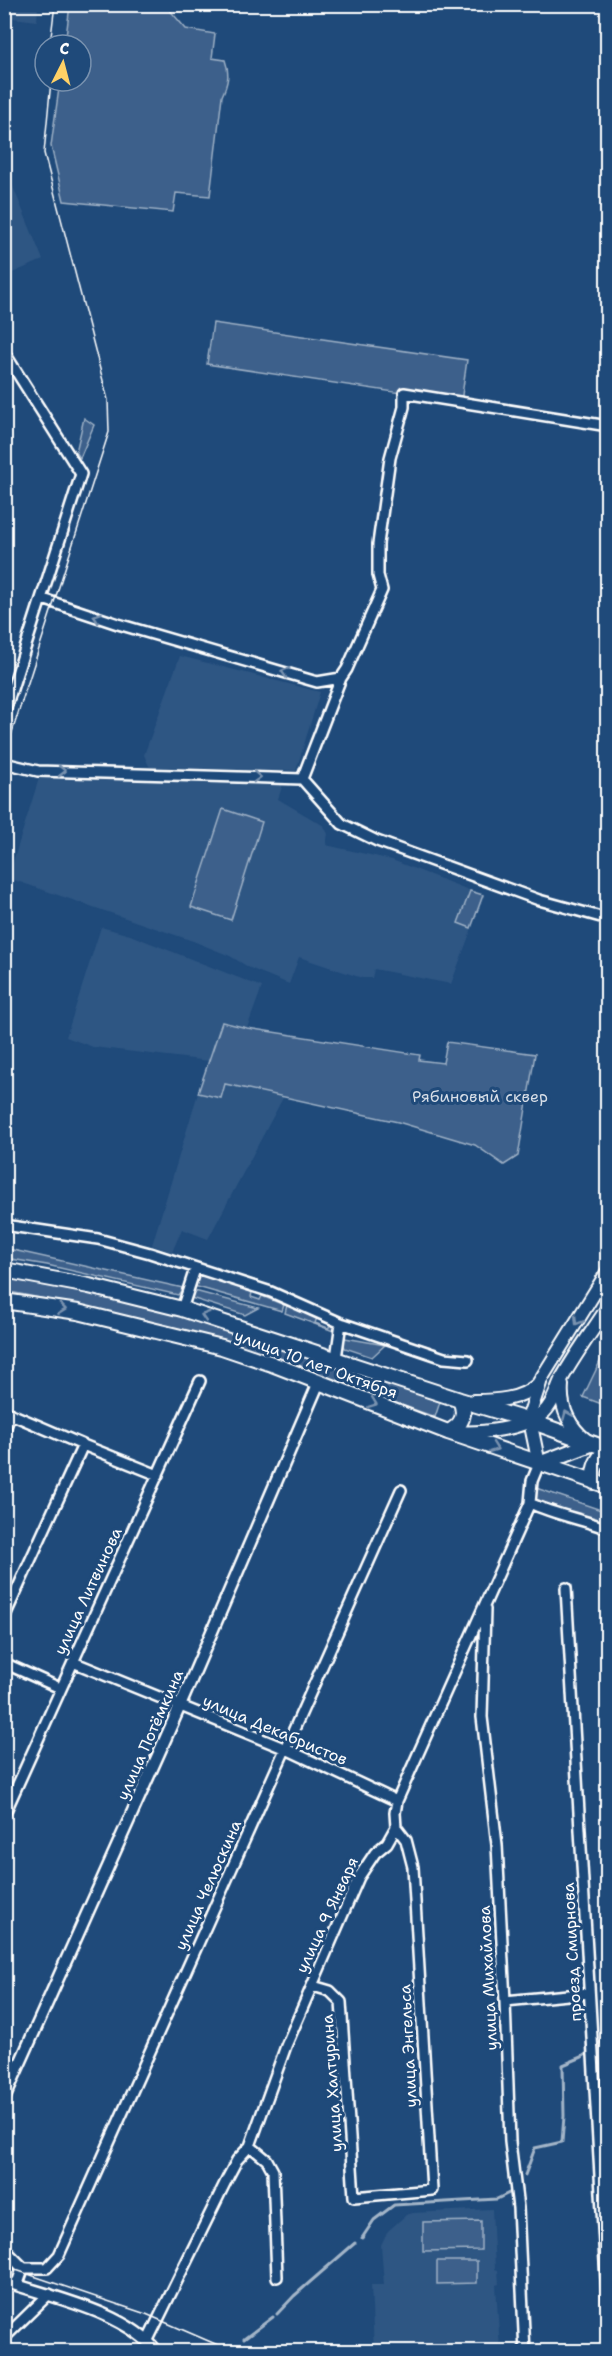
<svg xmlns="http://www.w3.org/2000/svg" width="612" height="2356" font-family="'Shantell Sans',sans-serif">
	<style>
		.built { fill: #2e5683 }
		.green { fill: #3c618b; stroke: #9eb0c5; stroke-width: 1.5 }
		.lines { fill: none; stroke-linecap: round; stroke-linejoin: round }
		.stream { stroke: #a3b5c8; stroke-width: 3 }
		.minor-casing { stroke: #fff; stroke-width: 14 }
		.tertiary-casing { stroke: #fff; stroke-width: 15 }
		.secondary-casing { stroke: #fff; stroke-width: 16 }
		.primary-casing { stroke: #fff; stroke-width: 18 }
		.minor { stroke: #1f4a7a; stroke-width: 9 }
		.tertiary { stroke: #1f4a7a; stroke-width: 10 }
		.secondary { stroke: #1f4a7a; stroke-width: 12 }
		.primary { stroke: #1f4a7a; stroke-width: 14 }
		.tram { stroke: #fff; stroke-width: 1.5 }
		.oneway { stroke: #7992af }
		.labels { text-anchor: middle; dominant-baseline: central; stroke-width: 6; stroke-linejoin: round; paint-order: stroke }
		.park-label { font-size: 16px; fill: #d8dfe8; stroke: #1f4a7a }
		.street-label { font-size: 16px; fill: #fff; stroke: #1f4a7a }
	</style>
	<rect width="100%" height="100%" fill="#1f4a7a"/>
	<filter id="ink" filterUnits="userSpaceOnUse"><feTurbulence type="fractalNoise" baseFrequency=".0167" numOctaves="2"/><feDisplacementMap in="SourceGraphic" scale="12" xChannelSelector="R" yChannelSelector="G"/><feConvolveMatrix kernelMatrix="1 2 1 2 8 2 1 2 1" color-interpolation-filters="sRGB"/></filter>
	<g filter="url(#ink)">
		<path class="built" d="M 5,4 L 38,5 L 37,21 L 5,17 Z
			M 5,167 L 43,260 L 5,276 L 4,276 Z
			M 180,656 L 320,692 L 296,771 L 285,770 L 283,775 L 160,771 L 149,766 L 144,755 Z
			M 40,775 L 283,784 L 278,799 L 324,826 L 328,834 L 326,845 L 392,860 L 484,896 L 451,984 L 374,969 L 372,978 L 362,978 L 299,957 L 289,984 L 250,968 L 230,956 L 193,941 L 8,878 Z
			M 101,927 L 130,935 L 262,987 L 247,1028 L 222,1022 L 209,1061 L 93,1047 L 66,1037 Z
			M 224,1083 L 284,1096 L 208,1239 L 182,1229 L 172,1252 L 152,1245 L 198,1093 L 220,1098 Z
			M 492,2209 L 495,2269 L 498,2270 L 499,2284 L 496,2285 L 500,2351 L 374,2351 L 371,2285 L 384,2285 L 381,2245 L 388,2231 L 406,2215 L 413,2213 Z"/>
		<path class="green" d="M 70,5 L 162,5 L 168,8 L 186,29 L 215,34 L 212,58 L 225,60 C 230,74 228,83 222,96 L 210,196 L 176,193 L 173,212 L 64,201 L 51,146 L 60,81 L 81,81 L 81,45 L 65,45 Z
			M 213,323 L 467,360 L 461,402 L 207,364 Z
			M 84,418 L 94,425 L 80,458 L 76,452 Z
			M 223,809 L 262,822 L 231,920 L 191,907 Z
			M 470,891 L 483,895 L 471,928 L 458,923 Z
			M 222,1022 L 247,1028 L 420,1055 L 419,1060 L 443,1063 L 447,1042 L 535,1054 L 518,1156 L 504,1165 L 475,1145 L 398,1122 L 225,1084 L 221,1098 L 198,1093 Z
			M 4,1248 L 183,1288 L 178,1295 L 47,1265 L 5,1258 Z
			M 198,1273 L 252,1292 L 251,1297 L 260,1300 L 262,1296 L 284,1305 L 282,1311 L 194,1286 Z
			M 5,1276 L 106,1295 L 224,1327 L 440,1402 L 435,1417 L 217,1339 L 96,1309 L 5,1291 Z
			M 191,1290 L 258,1308 L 245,1315 L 191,1298 Z
			M 287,1305 L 317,1318 L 315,1323 L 328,1328 L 331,1325 L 336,1332 L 285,1313 Z
			M 345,1338 L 385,1345 L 372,1357 L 345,1348 L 343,1343 Z
			M 607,1347 L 607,1406 L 583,1397 Z
			M 536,1488 L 607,1512 L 607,1527 L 538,1504 L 535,1499 Z
			M 481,2221 L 481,2250 L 423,2251 L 423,2222 Z
			M 437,2261 L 477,2261 L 477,2283 L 437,2284 Z"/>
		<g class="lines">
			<path class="stream" d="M 595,2047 L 608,2036
				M 525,2175 L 535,2148 L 562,2142 L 564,2116 L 563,2065 L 582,2057 L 590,2051
				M 362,2238 L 374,2220 L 394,2205 L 497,2199 L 511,2192
				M 277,2314 L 294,2296 L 355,2243
				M 244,2339 L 273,2317"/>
			<defs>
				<path id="minor" d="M 4,352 L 81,474 L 4,714
					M 608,426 L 404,393 L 404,407 L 390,458 L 378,544 L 378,575 L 382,590 L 347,669 L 341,678 L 302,779 L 342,824 L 377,841 L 539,900 L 608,919
					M 43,599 L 118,624 L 317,682 L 341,678
					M 4,763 L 38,771 L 302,779
					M 4,1225 L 98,1239 L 150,1253 L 271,1292 L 341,1323 L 444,1358 L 468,1360
					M 182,1309 L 195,1269
					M 336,1358 L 341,1323
					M 4,1411 L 83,1445 L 158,1475
					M 4,1431 L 11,1414
					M 530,1503 C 555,1515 582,1519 608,1529
					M 566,1588 L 608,2314
					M 485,1609 L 482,1717 L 497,1845 L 505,2001 L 510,2142 L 518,2208 L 525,2352
					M 4,1618 L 83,1445
					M 73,1662 L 286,1749 L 397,1801
					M 4,1663 L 60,1688
					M 4,1815 L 200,1381
					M 313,1986 L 330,1991 L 341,2002 L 354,2197 L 432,2190 L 413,1867 L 406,1840 L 396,1827
					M 505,2001 L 589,1993
					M 250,2146 L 267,2160 L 273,2171 L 277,2277
					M 23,2268 L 47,2268 L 59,2255 L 401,1490
					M 4,2338 L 49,2294
					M 148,2340 L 228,2177 L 237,2160 L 250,2146 L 286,2046 L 359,1877 L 375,1853 L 387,1843 L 396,1827 L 395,1813 L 397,1801 L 530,1503 L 532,1481 L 539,1464"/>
				<path id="tertiary" d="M 4,2099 L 180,1706 L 319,1382
					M 4,2249 L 23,2268 L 17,2285
					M 4,2281 C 51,2297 127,2312 157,2352"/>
				<path id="secondary" d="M 562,1385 C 560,1408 569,1426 586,1440
					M 473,1401 C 496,1401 521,1400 538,1384 L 608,1271
					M 456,1432 C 479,1434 524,1429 542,1414 C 553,1405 556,1390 562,1378 C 576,1353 593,1330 608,1307
					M 539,1464 L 529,1416 L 540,1383"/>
				<path id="primary" d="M 4,1270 L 89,1286 L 182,1309 L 460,1400 L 530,1421 L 608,1449
					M 4,1301 L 78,1312 L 222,1347 L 272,1364 L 448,1432 L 608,1486
					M 448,1432 C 463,1425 466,1414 460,1400
					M 539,1464 L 591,1444
					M 594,1482 C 593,1468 597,1459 607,1449"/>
			</defs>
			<use href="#minor" class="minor-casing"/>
			<use href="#tertiary" class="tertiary-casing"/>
			<use href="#secondary" class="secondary-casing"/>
			<use href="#primary" class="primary-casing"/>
			<use href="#minor" class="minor"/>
			<use href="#tertiary" class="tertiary"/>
			<use href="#secondary" class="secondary"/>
			<use href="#primary" class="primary"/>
			<path class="tram" d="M 50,45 L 55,4
				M 4,757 L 109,432 L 108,400 L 44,153 L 51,81
				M 4,2266 L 146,2314 L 234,2352"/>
		</g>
		<defs><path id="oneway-chevron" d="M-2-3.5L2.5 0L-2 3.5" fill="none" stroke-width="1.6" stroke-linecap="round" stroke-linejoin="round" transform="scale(1.5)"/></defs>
		<g class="oneway">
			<use href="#oneway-chevron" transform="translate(97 617) rotate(-161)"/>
			<use href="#oneway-chevron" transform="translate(285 672) rotate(-163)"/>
			<use href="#oneway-chevron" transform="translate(62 771) rotate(1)"/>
			<use href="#oneway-chevron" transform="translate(257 777) rotate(2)"/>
			<use href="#oneway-chevron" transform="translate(62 1309) rotate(7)"/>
			<use href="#oneway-chevron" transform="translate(205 1316) rotate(-162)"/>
			<use href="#oneway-chevron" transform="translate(578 1321) rotate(122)"/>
			<use href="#oneway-chevron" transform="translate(373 1403) rotate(21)"/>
			<use href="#oneway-chevron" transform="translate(567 1415) rotate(-113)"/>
			<use href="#oneway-chevron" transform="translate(494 1448) rotate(20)"/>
		</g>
	</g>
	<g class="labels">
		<g class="park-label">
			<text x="480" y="1096">Рябиновый сквер</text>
		</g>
		<g class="street-label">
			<text transform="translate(316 1364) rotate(20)">улица 10 лет Октября</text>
			<text transform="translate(88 1591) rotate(-65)">улица Литвинова</text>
			<text transform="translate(275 1730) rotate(23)">улица Декабристов</text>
			<text transform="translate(150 1735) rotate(-66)">улица Потёмкина</text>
			<text transform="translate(208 1885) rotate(-66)">улица Челюскина</text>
			<text transform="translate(327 1915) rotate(-65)">улица 9 Января</text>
			<text transform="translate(572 1952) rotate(-93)">проезд Смирнова</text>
			<text transform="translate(488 1978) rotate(-93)">улица Михайлова</text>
			<text transform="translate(408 2046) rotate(-93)">улица Энгельса</text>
			<text transform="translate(332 2083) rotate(-94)">улица Халтурина</text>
		</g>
	</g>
	<rect width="612" height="2356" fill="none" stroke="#1f4a7a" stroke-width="24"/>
	<rect x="12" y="12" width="588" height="2332" fill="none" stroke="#fff" stroke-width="2" filter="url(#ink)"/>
	<g transform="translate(63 63) rotate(6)"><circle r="28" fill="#1f4a7a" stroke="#7992af" stroke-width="1.5"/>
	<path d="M0-4.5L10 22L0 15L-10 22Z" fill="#ffd166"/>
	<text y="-9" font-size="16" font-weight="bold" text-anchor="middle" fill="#ffffff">С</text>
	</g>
</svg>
